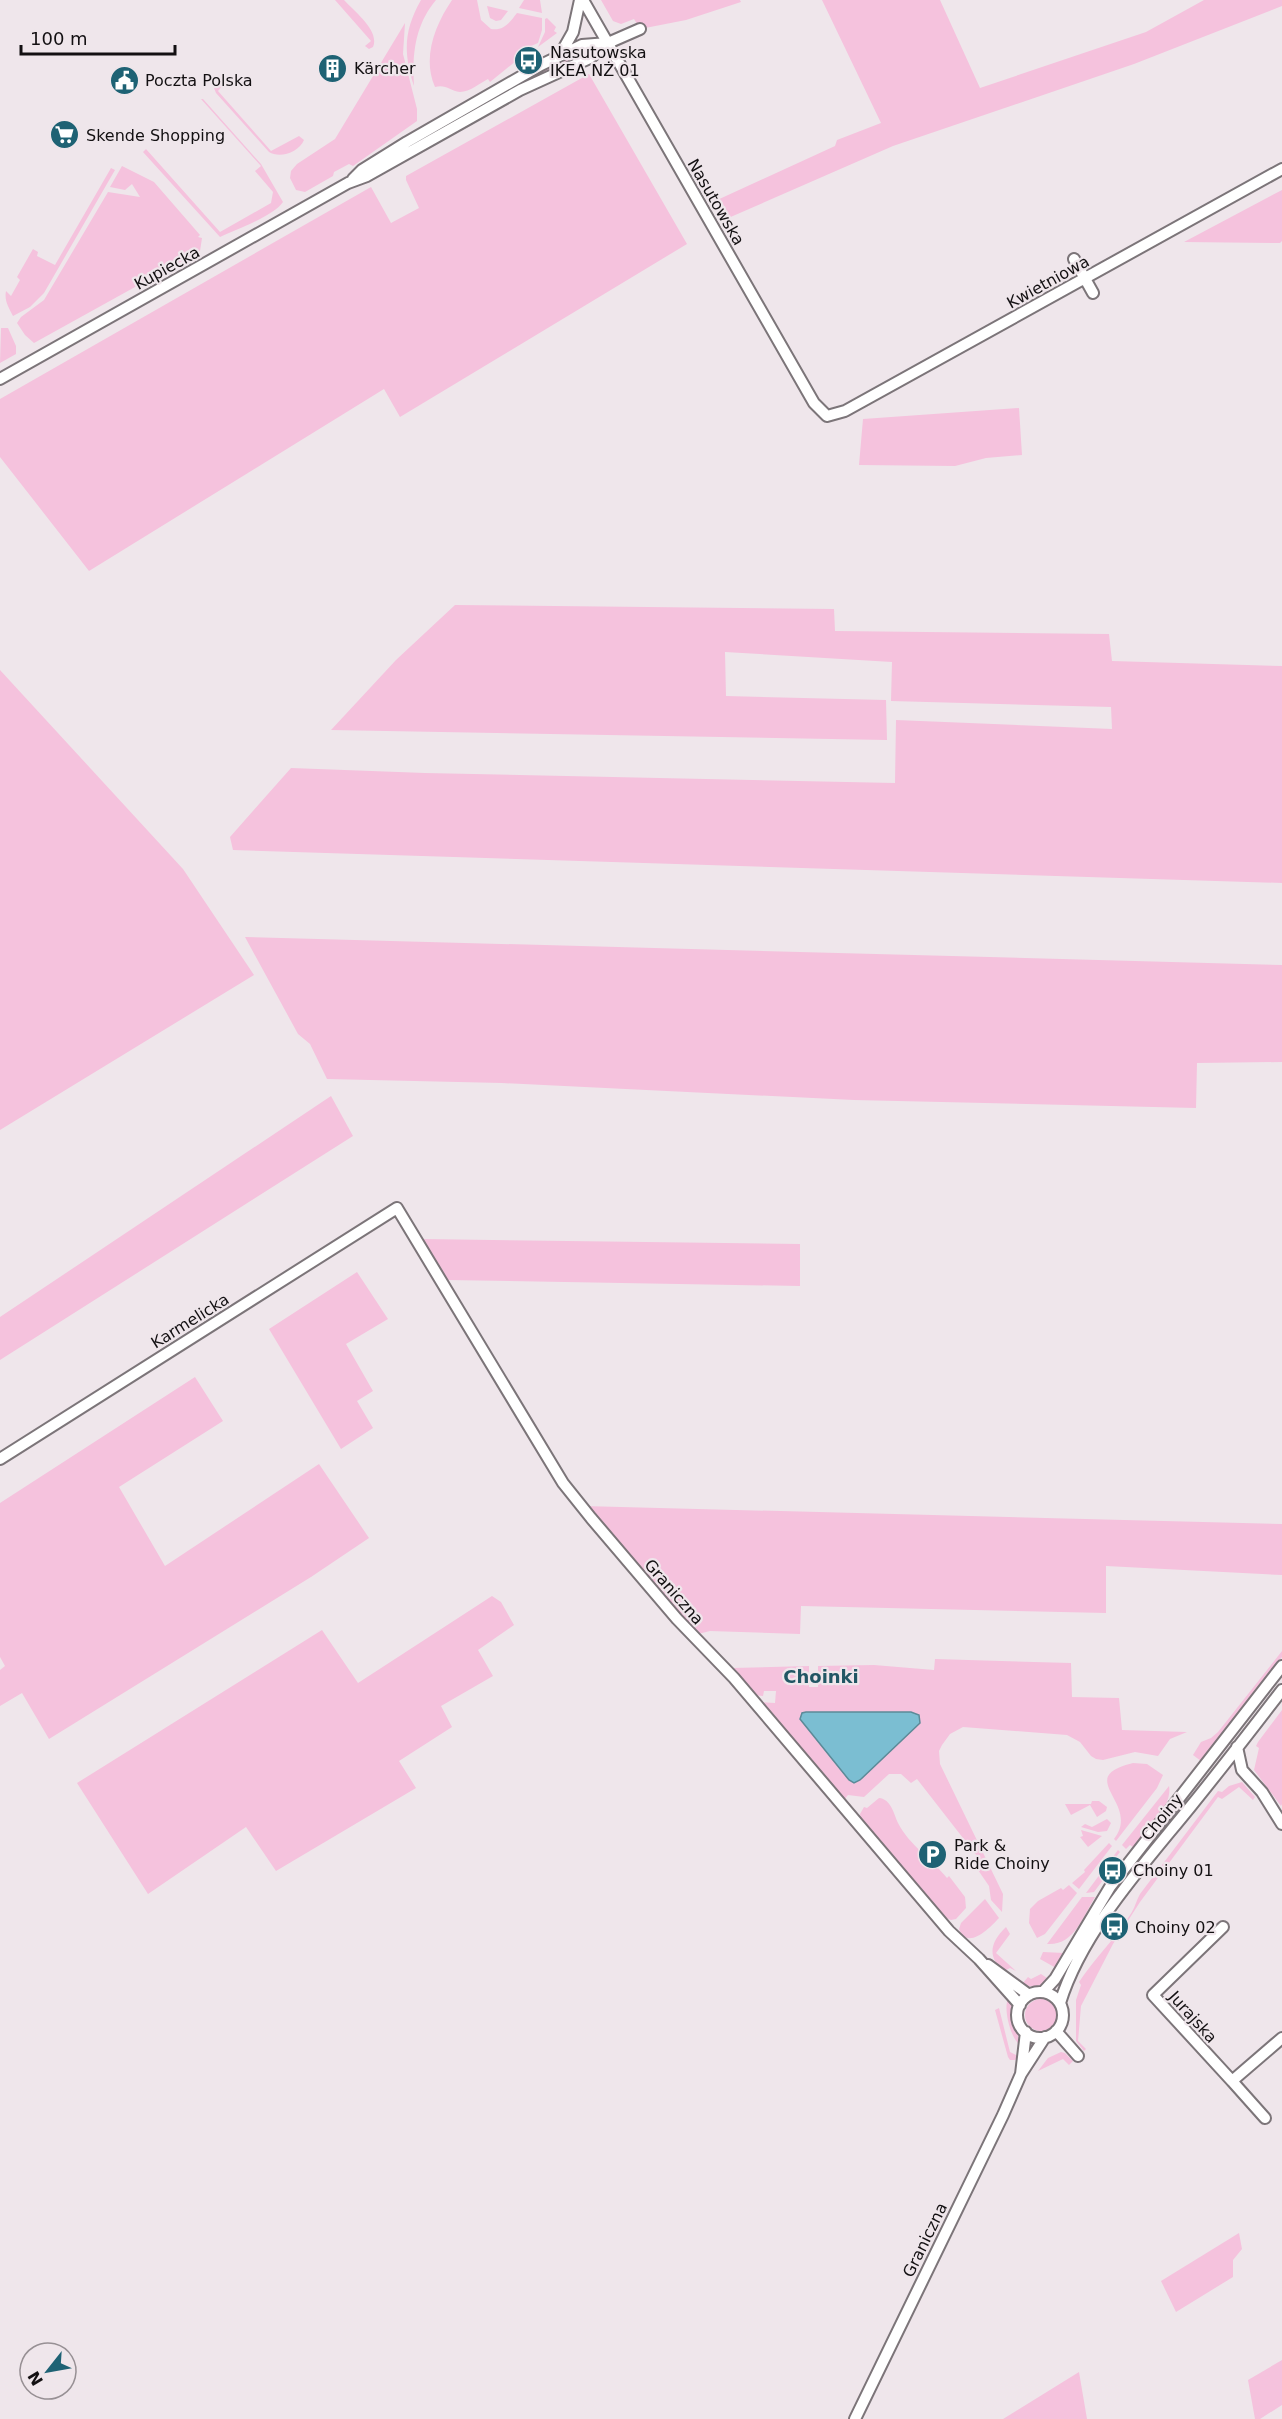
<svg xmlns="http://www.w3.org/2000/svg" width="1282" height="2419" font-family="'DejaVu Sans',sans-serif">
	<style>
		.green { fill: #f5c2dd }
		.water { fill: #7bbed2; stroke: #5c8a98; stroke-width: 1.5 }
		.lines { fill: none; stroke-linecap: round; stroke-linejoin: round }
		.minor-casing { stroke: #7c7579; stroke-width: 14 }
		.minor { stroke: #fff; stroke-width: 10 }
		.labels { text-anchor: middle; dominant-baseline: central; stroke-width: 4.5; stroke-linejoin: round; paint-order: stroke }
		.poi-label { font-size: 16px; fill: #131012; stroke: #efe6eb; text-anchor: start }
		.street-label { font-size: 16px; fill: #131012; stroke: #efe6eb }
		.neighbourhood-label { font-size: 18px; font-weight: bold; fill: #215664; stroke: #efe6eb }
	</style>
	<rect width="100%" height="100%" fill="#efe6eb"/>
	<path class="green" d="M 335,0 L 344,0 C 355,12 380,31 373,47 L 369,49 L 365,46 L 371,41 Z
		M 421,0 L 436,0 C 415,25 412,54 414,86 C 403,52 404,30 421,0 Z
		M 452,0 L 477,0 L 481,20 L 491,29 C 504,31 510,22 517,13 L 542,18 L 542,30 L 538,43 L 531,46 L 533,50 L 522,56 L 490,82 L 488,79 C 480,83 470,92 460,92 C 450,91 446,84 435,87 C 422,58 435,25 452,0 Z
		M 524,0 L 540,0 L 542,13 L 519,8 Z
		M 601,0 L 740,0 L 741,2 L 686,20 L 640,29 L 634,19 L 621,24 L 613,21 Z
		M 822,0 L 940,0 L 980,88 L 1146,32 L 1204,0 L 1282,0 L 1282,6 L 1134,64 L 893,146 L 726,219 L 715,201 L 835,146 L 837,140 L 881,123 Z
		M 487,6 L 508,11 L 501,20 L 496,21 L 490,18 Z
		M 547,18 L 556,27 L 554,31 L 557,33 L 538,47 L 545,32 L 545,19 Z
		M 405,23 L 403,54 L 417,109 L 417,121 L 353,166 L 349,164 L 334,172 L 333,176 L 305,192 L 296,190 L 290,178 L 291,171 L 297,164 L 335,139 Z
		M 580,50 L 583,56 L 514,87 L 455,120 L 550,64 Z
		M 589,74 L 687,244 L 400,417 L 384,389 L 89,571 L 0,457 L 0,399 L 371,187 L 391,223 L 419,208 L 406,180 L 406,176 Z
		M 218,82 L 223,85 L 218,91 L 271,151 L 299,136 L 304,140 C 299,152 280,159 269,152 L 216,93 L 214,88 Z
		M 201,99 L 203,99 L 261,164 L 283,202 C 274,216 235,230 220,237 L 143,152 L 146,149 L 220,232 L 271,203 L 273,192 L 255,171 L 261,166 Z
		M 122,166 L 154,182 L 200,235 L 198,237 L 202,238 L 200,251 L 34,343 L 25,335 L 17,323 L 21,317 L 44,300 L 108,192 L 140,197 L 132,184 L 125,190 L 110,187 Z
		M 111,168 L 115,170 L 44,293 L 30,307 L 13,316 C 9,308 4,301 6,291 L 11,296 L 20,280 L 17,277 L 33,249 L 38,252 L 37,256 L 55,265 Z
		M 1282,190 L 1282,241 L 1280,243 L 1184,242 Z
		M 1,328 L 8,328 L 16,346 L 16,354 L 0,363 Z
		M 1019,408 L 1022,455 L 986,458 L 955,466 L 859,465 L 863,419 Z
		M 455,605 L 834,609 L 835,631 L 1109,634 L 1112,661 L 1282,666 L 1282,883 L 233,850 L 230,837 L 291,768 L 425,773 L 895,783 L 896,720 L 1112,729 L 1111,707 L 891,701 L 892,662 L 725,652 L 726,696 L 886,700 L 887,740 L 331,730 L 396,660 Z
		M 0,670 L 183,869 L 254,975 L 0,1130 Z
		M 245,937 L 1282,965 L 1282,1062 L 1197,1063 L 1196,1108 L 854,1100 L 502,1083 L 327,1079 L 310,1044 L 298,1034 Z
		M 331,1096 L 353,1136 L 0,1360 L 0,1317 Z
		M 422,1239 L 800,1244 L 800,1286 L 447,1280 Z
		M 357,1272 L 388,1319 L 346,1344 L 373,1391 L 357,1401 L 373,1428 L 341,1449 L 269,1329 Z
		M 195,1377 L 223,1421 L 119,1487 L 165,1566 L 319,1464 L 369,1538 L 311,1577 L 49,1739 L 22,1693 L 0,1706 L 0,1670 L 5,1666 L 0,1657 L 0,1503 Z
		M 583,1506 L 1282,1524 L 1282,1575 L 1106,1566 L 1106,1613 L 801,1606 L 800,1634 L 710,1631 L 698,1634 Z
		M 492,1596 L 501,1602 L 514,1625 L 478,1650 L 493,1676 L 441,1706 L 452,1727 L 399,1761 L 416,1788 L 276,1871 L 246,1827 L 148,1894 L 77,1783 L 322,1630 L 358,1683 Z
		M 1282,1651 L 1282,1657 L 1201,1761 L 1193,1755 L 1201,1742 L 1211,1738 L 1218,1732 Z
		M 935,1659 L 1071,1663 L 1072,1697 L 1119,1698 L 1122,1730 L 1187,1732 L 1170,1739 L 1158,1756 L 1135,1752 L 1103,1760 L 1096,1759 L 1091,1756 L 1080,1742 L 1067,1735 L 963,1727 L 950,1734 L 942,1745 L 939,1751 L 940,1764 L 1003,1894 L 1002,1912 L 991,1900 L 989,1886 L 978,1870 L 984,1865 L 917,1779 L 911,1783 L 901,1774 L 889,1774 L 864,1797 L 848,1795 L 844,1800 L 759,1702 L 775,1703 L 776,1691 L 764,1691 L 763,1696 L 753,1695 L 733,1673 L 732,1668 L 809,1666 L 809,1687 L 818,1687 L 818,1666 L 874,1665 L 934,1670 Z
		M 1282,1710 L 1282,1804 L 1281,1806 L 1254,1770 L 1259,1748 L 1256,1746 L 1258,1742 Z
		M 1133,1763 L 1147,1764 L 1163,1775 L 1157,1788 L 1116,1841 L 1114,1839 C 1142,1803 1072,1778 1133,1763 Z
		M 1242,1782 L 1255,1797 L 1253,1800 L 1239,1787 L 1222,1799 L 1218,1797 L 1140,1902 L 1113,1944 L 1081,2006 L 1078,2041 L 1086,2049 L 1084,2051 L 1076,2041 L 1076,2000 L 1081,1985 L 1079,1982 C 1095,1958 1115,1939 1130,1915 C 1135,1908 1136,1901 1140,1894 L 1218,1791 L 1222,1792 L 1229,1786 Z
		M 1169,1786 C 1173,1808 1145,1831 1133,1847 L 1130,1845 L 1126,1849 L 1122,1845 Z
		M 879,1798 C 891,1799 894,1814 898,1823 C 910,1846 932,1859 947,1878 L 949,1876 L 965,1897 L 966,1908 L 956,1919 L 951,1920 L 944,1917 L 861,1820 L 860,1814 L 864,1807 L 867,1808 Z
		M 1092,1801 L 1099,1801 L 1107,1807 L 1106,1811 L 1097,1817 L 1090,1805 L 1071,1815 L 1065,1804 L 1091,1804 Z
		M 1107,1819 L 1111,1823 L 1107,1831 L 1098,1832 L 1081,1827 L 1085,1824 L 1092,1827 Z
		M 1081,1830 L 1102,1836 L 1088,1847 L 1080,1837 L 1083,1836 Z
		M 1109,1843 L 1112,1846 L 1079,1889 L 1072,1883 L 1085,1872 L 1084,1870 Z
		M 1118,1850 L 1120,1852 L 1100,1877 L 1103,1880 L 1094,1892 L 1086,1893 Z
		M 1069,1885 L 1077,1893 L 1045,1934 L 1037,1938 L 1029,1923 L 1030,1909 L 1038,1901 L 1061,1888 L 1063,1890 Z
		M 1082,1897 L 1095,1897 C 1083,1917 1074,1946 1047,1944 Z
		M 985,1899 L 999,1918 C 990,1928 967,1951 959,1929 L 961,1923 Z
		M 1006,1927 L 1010,1934 L 996,1953 L 1016,1971 L 1010,1968 L 1004,1971 C 986,1957 991,1941 1006,1927 Z
		M 1043,1952 L 1064,1953 L 1064,1954 L 1056,1968 L 1040,1959 Z
		M 1041,1974 L 1050,1980 C 1040,1987 1033,1988 1022,1984 L 1028,1977 L 1031,1979 Z
		M1025 2015a16 16 0 1 1 32 0a16 16 0 1 1-32 0Z
		M 1008,1999 L 1012,2006 L 1020,2045 C 1011,2039 1003,2009 1008,1999 Z
		M 999,2008 L 1010,2052 L 1018,2056 L 1015,2060 L 1010,2060 L 1008,2057 L 995,2010 Z
		M 1061,2052 L 1065,2053 L 1073,2061 L 1069,2065 L 1063,2059 L 1038,2071 L 1048,2058 Z
		M 1239,2233 L 1242,2249 L 1233,2260 L 1233,2277 L 1176,2312 L 1161,2281 Z
		M 1282,2360 L 1282,2405 L 1260,2419 L 1255,2419 L 1248,2380 Z
		M 1079,2372 L 1087,2419 L 1003,2419 Z"/>
	<path class="water" d="M 806,1712 L 911,1712 L 919,1715 L 920,1723 L 860,1780 L 854,1783 L 849,1780 L 800,1719 L 802,1713 Z"/>
	<g class="lines">
		<defs>
			<path id="minor" d="M 583,0 L 814,403 L 827,416 L 845,411 L 1282,169
				M 560,55 L 573,32 L 580,0
				M 353,179 L 362,170 L 407,142 L 541,65 L 582,45 L 608,43
				M 1074,259 L 1093,293
				M 0,379 L 348,183 L 367,176 L 520,90 L 590,58 L 608,43 L 640,29
				M 0,1459 L 397,1208 L 563,1483 L 591,1518 L 677,1619 L 734,1678 L 949,1931 L 979,1959 L 1020,2005
				M 1237,1747 L 1242,1770 L 1262,1792 L 1282,1824
				M 1223,1927 L 1153,1995 L 1232,2081 L 1282,2038
				M 988,1965 L 1029,1995
				M 1043,1992 L 1055,1979 L 1110,1887 L 1282,1666
				M1017 2015a23 23 0 1 1 46 0a23 23 0 1 1-46 0Z
				M 1060,2003 C 1082,1931 1145,1863 1191,1806 C 1222,1768 1252,1729 1282,1690
				M 1056,2031 L 1078,2056
				M 1021,2074 L 1026,2032
				M 1232,2081 L 1265,2118
				M 855,2419 L 1003,2115 L 1021,2074 L 1045,2037"/>
		</defs>
		<use href="#minor" class="minor-casing"/>
		<use href="#minor" class="minor"/>
	</g>
	<defs>
		<symbol id="bus-disc" viewBox="-11 -11 22 22"><circle r="9.5" fill="#1e6274" stroke="#efe6eb"/><path d="M-5-6H5V4H4V6H2V4H-2V6H-4V4H-5ZM-3.5-4V0h7V-4ZM-3.5 1.2v1.5H-2V1.2ZM2 1.2v1.5H3.5V1.2Z" fill="#fff"/></symbol>
		<symbol id="building-disc" viewBox="-11 -11 22 22"><circle r="9.5" fill="#1e6274" stroke="#efe6eb"/><path d="M-4-6H4V6H1V3H-1V6H-4ZM-2.5-4.3h1.7v1.8h-1.7ZM.8-4.3h1.7v1.8H.8ZM-2.5-1h1.7V.8h-1.7ZM.8-1h1.7V.8H.8Z" fill="#fff"/></symbol>
		<symbol id="civic-disc" viewBox="-11 -11 22 22"><circle r="9.5" fill="#1e6274" stroke="#efe6eb"/><path d="M-.6-6.5H3V-4.5H.6V-3L4-1V1h2V6H-6V1h2V-1L-.6-3ZM-1.2 2.5V6h2.4V2.5Z" fill="#fff"/></symbol>
		<symbol id="supermarket-disc" viewBox="-11 -11 22 22"><circle r="9.5" fill="#1e6274" stroke="#efe6eb"/><path d="M-6-5.5h2.5l.6 2H6L4.5 2H-2.5L-4.4-4H-6ZM-1.5 3.2a1.3 1.3 0 1 0 .1 0ZM3 3.2a1.3 1.3 0 1 0 .1 0Z" fill="#fff"/></symbol>
		<symbol id="parking-disc" viewBox="-11 -11 22 22"><circle r="9.5" fill="#1e6274" stroke="#efe6eb"/><path d="M-3.5-5.5H1a3.5 3.5 0 0 1 0 7H-1V5.5H-3.5ZM-1-3.4V-.6H.8a1.4 1.4 0 0 0 0-2.8Z" fill="#fff"/></symbol>
	</defs>
	<g fill-rule="evenodd">
		<use href="#bus-disc" x="512" y="44" width="33" height="33"/>
		<use href="#building-disc" x="316" y="52" width="33" height="33"/>
		<use href="#civic-disc" x="108" y="64" width="33" height="33"/>
		<use href="#supermarket-disc" x="48" y="118" width="33" height="33"/>
		<use href="#parking-disc" x="916" y="1838" width="33" height="33"/>
		<use href="#bus-disc" x="1096" y="1854" width="33" height="33"/>
		<use href="#bus-disc" x="1098" y="1910" width="33" height="33"/>
	</g>
	<g class="labels">
		<g class="poi-label">
			<text x="550" y="52">Nasutowska<tspan x="550" dy="18">IKEA NŻ 01</tspan></text>
			<text x="354" y="68">Kärcher</text>
			<text x="145" y="80">Poczta Polska</text>
			<text x="86" y="135">Skende Shopping</text>
			<text x="954" y="1845">Park &amp;<tspan x="954" dy="18">Ride Choiny</tspan></text>
			<text x="1133" y="1870">Choiny 01</text>
			<text x="1135" y="1927">Choiny 02</text>
		</g>
		<g class="street-label">
			<text transform="translate(716 202) rotate(60)">Nasutowska</text>
			<text transform="translate(167 268) rotate(-29)">Kupiecka</text>
			<text transform="translate(1048 282) rotate(-29)">Kwietniowa</text>
			<text transform="translate(190 1321) rotate(-32)">Karmelicka</text>
			<text transform="translate(674 1592) rotate(49)">Graniczna</text>
			<text transform="translate(1162 1817) rotate(-50)">Choiny</text>
			<text transform="translate(1193 2017) rotate(48)">Jurajska</text>
			<text transform="translate(925 2240) rotate(-64)">Graniczna</text>
		</g>
		<g class="neighbourhood-label">
			<text x="821" y="1676">Choinki</text>
		</g>
	</g>
	<g transform="translate(48 2371) rotate(239)"><circle r="28" fill="#efe6eb" stroke="#979094" stroke-width="1.5"/>
	<path d="M0-4.5L10 22L0 15L-10 22Z" fill="#1e6274"/>
	<text y="-9" font-size="16" font-weight="bold" text-anchor="middle" fill="#131012">N</text>
	</g>
	<path d="M21 45v9h154v-9" fill="none" stroke="#131012" stroke-width="3"/>
	<text x="30" y="45" font-size="18" fill="#131012" stroke="#efe6eb" stroke-width="4.5" paint-order="stroke">100 m</text>
</svg>
